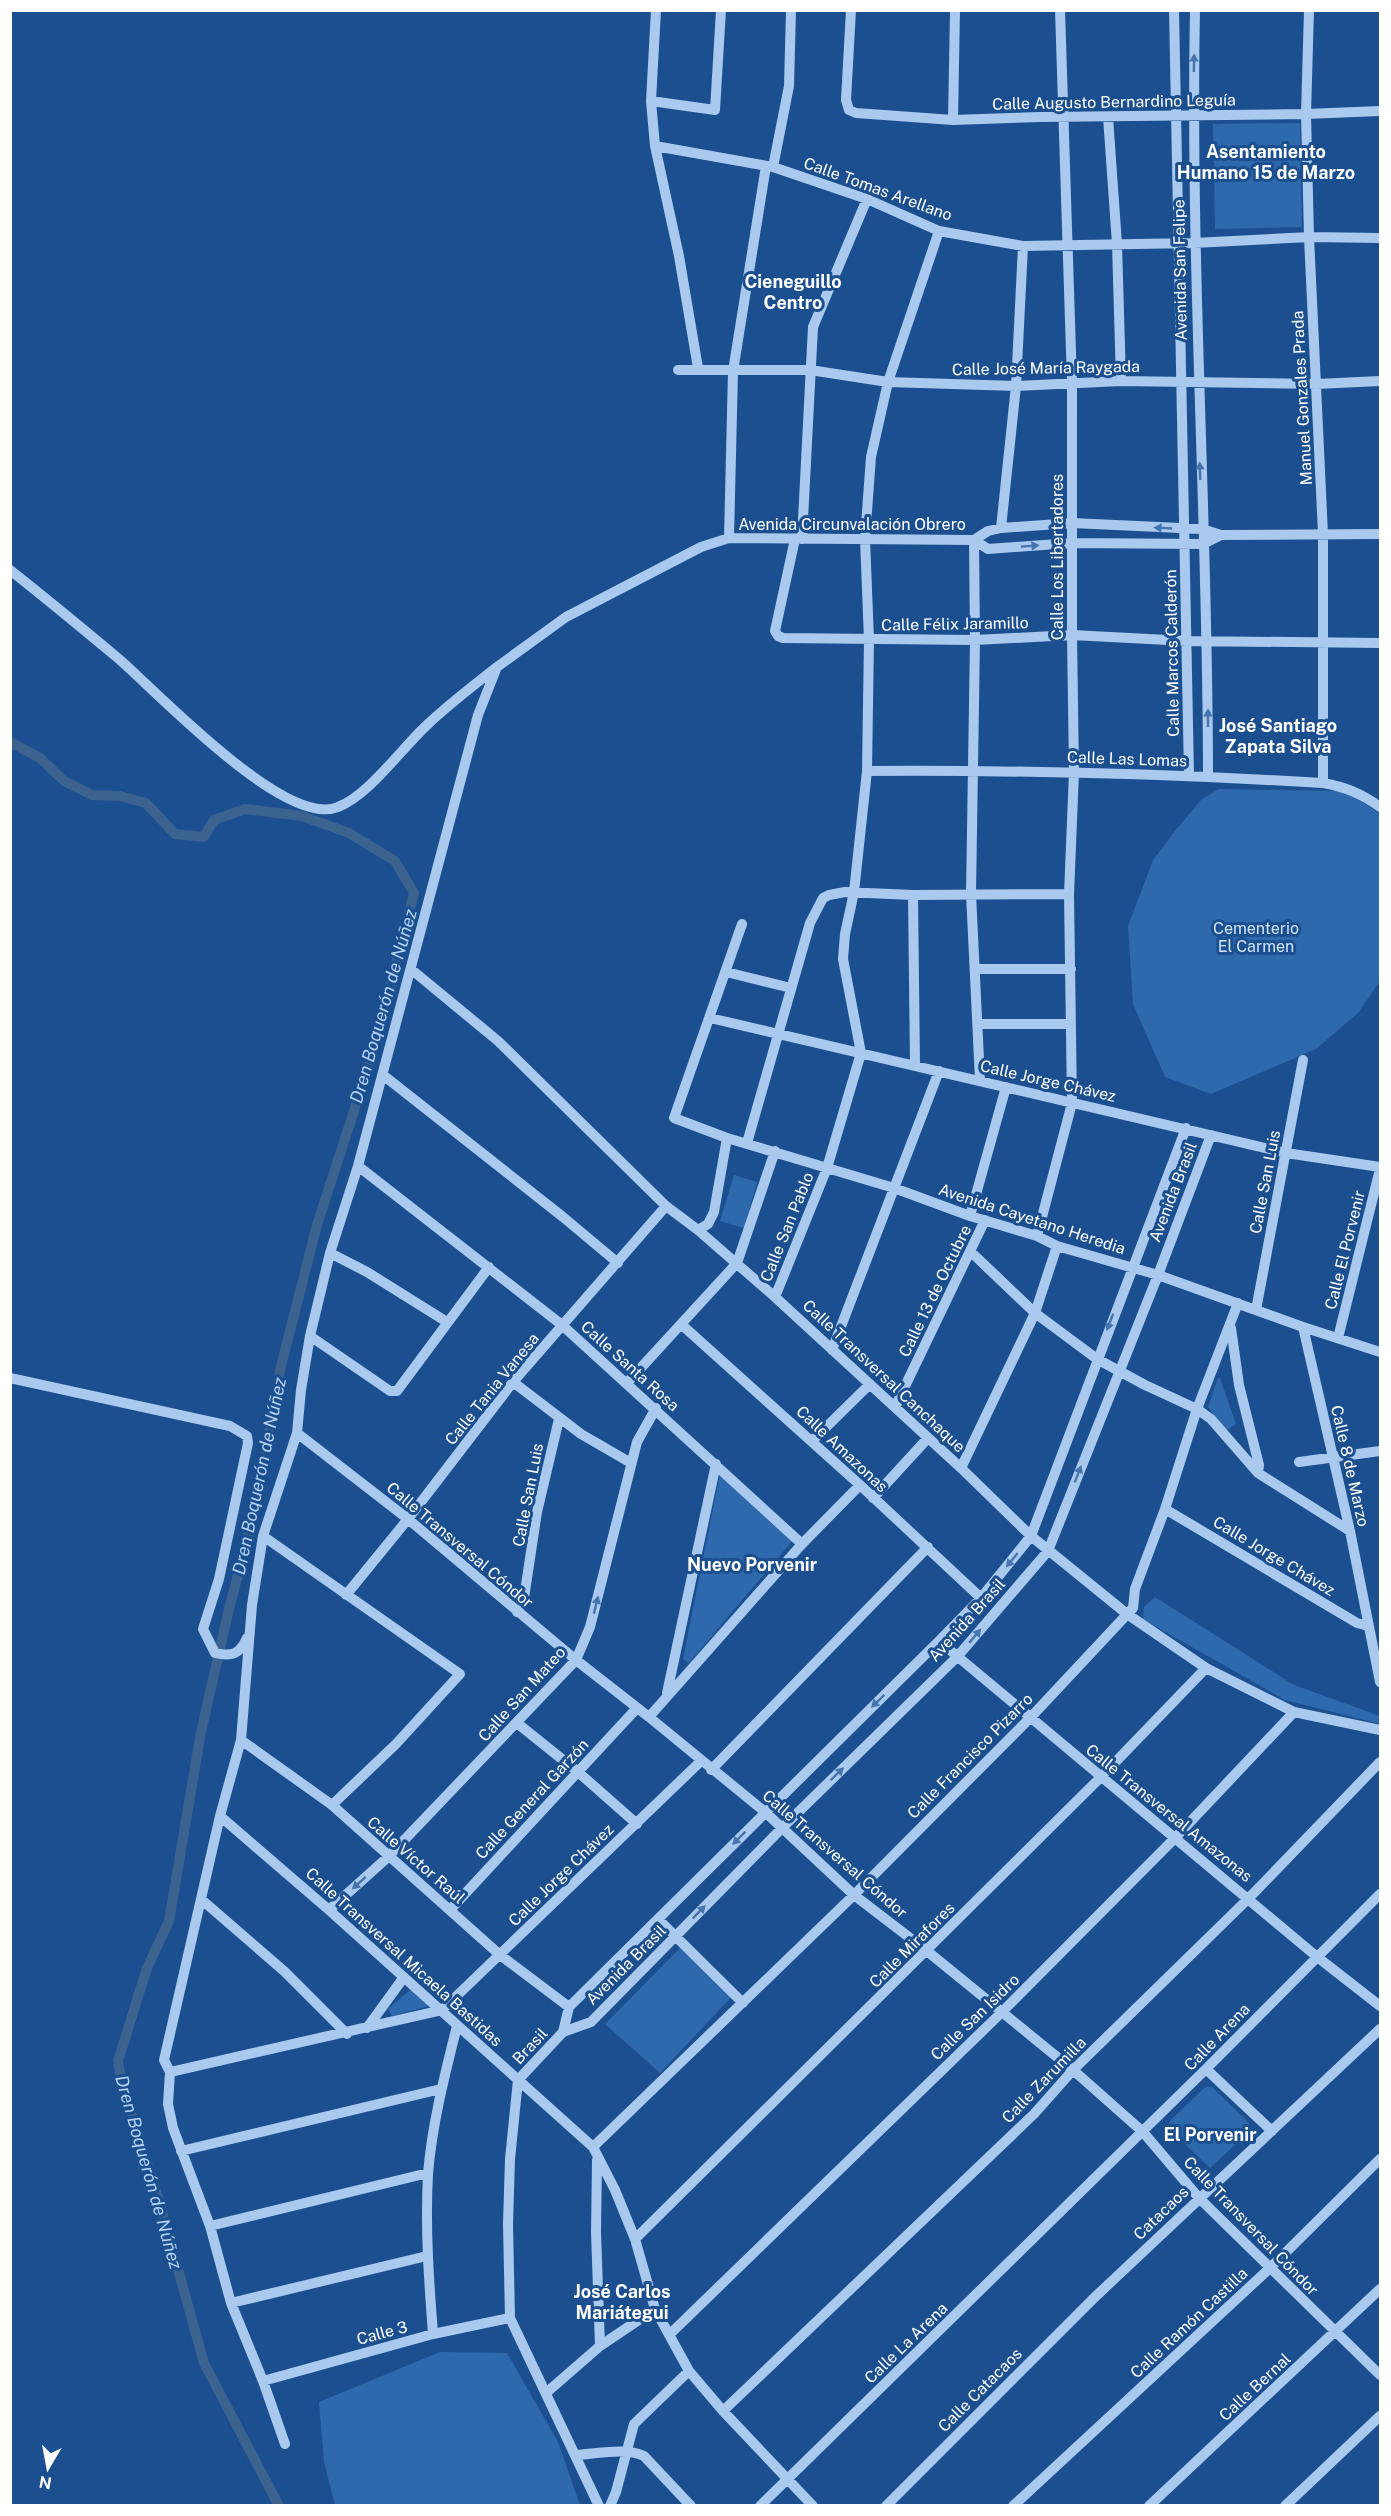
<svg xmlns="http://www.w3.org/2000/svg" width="1391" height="2516" font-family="'Public Sans',sans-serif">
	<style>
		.green { fill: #2e69ad }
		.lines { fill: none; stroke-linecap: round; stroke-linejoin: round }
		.canal { stroke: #3c6290; stroke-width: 10 }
		.minor { stroke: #a9c9ee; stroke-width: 10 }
		.oneway { fill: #4674ac }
		.labels { text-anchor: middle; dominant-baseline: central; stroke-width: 6; stroke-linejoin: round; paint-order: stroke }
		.street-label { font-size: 16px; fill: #fff; stroke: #1b4f8f }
		.park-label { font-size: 16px; fill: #cfe3fa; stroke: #1b4f8f }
		.neighbourhood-label { font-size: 18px; font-weight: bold; fill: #fff; stroke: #1b4f8f }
		.water-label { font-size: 18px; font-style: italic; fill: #b5d3f5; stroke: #1b4f8f }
	</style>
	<rect width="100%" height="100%" fill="#1b4f8f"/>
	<path class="green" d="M 1300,123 L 1302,227 L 1215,229 L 1213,124 Z
		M 1219,789 L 1340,791 L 1355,797 L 1380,814 L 1380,981 L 1358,1013 L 1316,1049 L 1211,1094 L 1165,1077 L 1133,1004 L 1128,926 L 1153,860 L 1175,831 L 1201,800 Z
		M 734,1175 L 757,1182 L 744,1228 L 720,1221 Z
		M 1218,1378 L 1220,1378 L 1236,1424 L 1226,1431 L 1208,1407 Z
		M 720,1474 L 793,1540 L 689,1663 L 683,1659 Z
		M 1155,1597 L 1294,1685 L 1380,1716 L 1380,1724 L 1285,1700 L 1146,1621 L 1143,1618 L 1144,1607 Z
		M 685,1943 L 737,1991 L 660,2073 L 605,2024 Z
		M 411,1989 L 429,2006 L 392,2016 L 388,2009 Z
		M 1205,2087 L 1212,2087 L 1250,2124 L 1251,2130 L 1210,2168 L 1168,2128 L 1169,2122 Z
		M 440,2352 L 507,2353 L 558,2442 L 580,2505 L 335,2505 L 324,2462 L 319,2402 Z"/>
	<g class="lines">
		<path class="canal" d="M 10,742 L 40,758 L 64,781 L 92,795 L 120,796 L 146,803 L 175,834 L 204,837 L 214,820 L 245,809 L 302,816 L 349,833 L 395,861 L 414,893 L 374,1049 L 317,1225 L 281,1366 L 256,1506 L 229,1609 L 201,1732 L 169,1921 L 147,1968 L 118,2061 L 121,2080 L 159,2201 L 204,2363 L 279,2506"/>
		<path class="minor" d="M 656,10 L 651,101 L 655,146 L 679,256 L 698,368
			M 851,10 L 846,100 L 849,110 L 856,113 L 953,120 L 1041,117 L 1306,114 L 1380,111
			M 1174,10 L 1189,776
			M 1195,10 C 1190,266 1208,521 1208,776
			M 1309,10 L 1306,114 L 1309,237 L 1323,534 L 1323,783
			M 651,101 L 715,110 L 721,10
			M 1108,117 L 1117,244 L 1121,381
			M 953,120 L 955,10
			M 655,146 L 773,167 L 867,199 L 939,231 L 1023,246 L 1194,243 L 1309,237 L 1380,238
			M 773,167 L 789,86 L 791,10
			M 678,370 L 810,370 L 888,382 L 1016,386 L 1121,381 L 1317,384 L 1380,381
			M 1001,528 L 1016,386 L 1023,246
			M 729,538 L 733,371 L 766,166
			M 795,539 L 775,631 L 778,636 L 783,638 L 975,640 L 1072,635 L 1187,641 L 1380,643
			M 802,539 L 813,327 L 867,199
			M 974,540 L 975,640 L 971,894 L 980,1080
			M 974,540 L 988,531 L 1001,528 L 1072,523 L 1202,529 L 1221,535 L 1380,534
			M 10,570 C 47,599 83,629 119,659 C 158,693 286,829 338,807 C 369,795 401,749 427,725 C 449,704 473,686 497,667
			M 867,771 C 1019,770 1171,774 1323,783 C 1346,787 1362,794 1380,807
			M 913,895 L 915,1065
			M 742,924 L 674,1118 L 727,1138 L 894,1188 L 970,1216 L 1037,1236 L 1057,1246 L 1158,1275 L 1303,1327 L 1380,1352
			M 976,969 L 1071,969
			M 412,970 L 498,1041 L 666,1206 L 698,1230 L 775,1297 L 961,1468 L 1031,1536 L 1127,1614 L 1206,1668 L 1294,1712 L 1380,1730
			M 726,972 L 791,988
			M 710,1018 L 1286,1153 L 1380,1167
			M 978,1024 L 1071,1024
			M 383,1075 L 563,1217 L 618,1263
			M 747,1143 L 810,923 L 823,898 L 829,895 L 845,892 L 913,895 L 1069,894
			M 358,1166 L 562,1325 L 802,1544
			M 970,1216 L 1006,1087
			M 698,1230 L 708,1224 L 714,1212 L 727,1138
			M 1037,1236 L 1072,1103 L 1069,894 L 1074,772 L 1072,635 L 1072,383 L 1060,10
			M 971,1252 L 1035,1313 L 1097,1359 L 1145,1385 L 1197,1409 L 1211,1419 L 1258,1473 L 1350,1531
			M 330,1253 L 367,1272 L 447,1322
			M 775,1297 L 827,1168 L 861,1053 L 843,959 L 845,934 L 854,892 L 867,771 L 869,640 L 865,539 L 871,457 L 888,382 L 939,231
			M 1256,1310 L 1303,1060
			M 682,1325 L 860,1485 L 981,1598
			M 1303,1327 L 1350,1531 L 1380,1682
			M 1231,1328 L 1239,1385 L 1259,1465 L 1258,1473
			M 310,1336 L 390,1391 L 397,1391 L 489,1267
			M 1338,1338 L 1380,1169
			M 832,1350 L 939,1071
			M 10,1378 L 230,1426 L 247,1436 L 248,1443 L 219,1579 L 203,1629 L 215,1653 C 232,1657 240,1654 247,1638
			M 513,1382 L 581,1434 L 631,1463
			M 627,1383 L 737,1263 L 775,1151
			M 895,1407 L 985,1220
			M 297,1433 L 408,1519 L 576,1660 L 649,1717 L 765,1812 L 854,1895 L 927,1951 L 1073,2070 L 1143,2132 L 1199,2198 L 1380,2375
			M 812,1441 L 870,1384
			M 1299,1462 L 1380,1451
			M 961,1468 L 1035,1313 L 1057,1246
			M 873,1498 L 928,1438
			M 1165,1509 L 1357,1623 L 1368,1626
			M 263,1536 L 460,1674 L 396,1744 L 332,1805
			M 346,1595 L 408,1519 L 513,1382 L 666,1206
			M 517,1612 L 524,1598 L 537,1512 L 559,1419
			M 939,1641 L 1316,1956 L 1380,2006
			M 667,1693 L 716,1464
			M 649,1717 L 802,1544 L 860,1485
			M 517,1723 L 578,1772 L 637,1824
			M 241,1740 L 332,1805 L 500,1955 L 569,2007
			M 711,1770 L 928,1547
			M 220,1816 L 329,1910 L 593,2147 L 615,2190 L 635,2239 L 655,2309 L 689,2371 L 723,2411 L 813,2506
			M 202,1900 L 284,1971 L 347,2034
			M 329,1910 L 388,1857 L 576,1660 L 590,1627 L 637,1442 L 656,1408
			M 450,1910 L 637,1708
			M 658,1919 L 743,2003
			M 367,2028 L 404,1977
			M 563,2032 L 569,2007 L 939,1641 L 981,1598 L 1031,1536 L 1186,1128
			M 1206,2069 L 1272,2131
			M 170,2072 L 442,2010 L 701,1761
			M 593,2147 L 854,1895 L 1031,1717 L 1133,1608 L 1135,1589 L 1165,1509 L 1197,1409 L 1238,1303
			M 181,2151 L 441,2089
			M 597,2160 L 596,2232 L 600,2346
			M 210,2226 L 428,2173
			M 635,2239 L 1101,1777 L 1206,1668
			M 231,2303 L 427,2256
			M 433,2334 C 429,2281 425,2228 428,2174 C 432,2124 445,2074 457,2026
			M 669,2335 L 1001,2013 L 1175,1838 L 1294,1712
			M 263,2381 L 433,2334 L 510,2318
			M 546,2393 L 600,2346 L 655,2309
			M 723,2411 L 1034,2114 L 1073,2070 L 1249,1898 L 1380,1762
			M 285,2444 L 263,2381 L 231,2303 L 210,2226 L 173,2128 L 168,2104 L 170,2072 L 164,2060 L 220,1816 L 241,1740 L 252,1605 L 263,1536 L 297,1433 L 301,1390 L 310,1336 L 330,1253 L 358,1166 L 478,715 L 497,667 L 566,617 L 701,547 L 729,538 L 974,540 L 988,549 L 1072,543 L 1203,544 L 1221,535
			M 576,2455 C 598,2454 624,2447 644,2456 L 691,2506
			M 599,2506 L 510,2318 L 508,2224 L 510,2159 L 518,2080 L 563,2032 L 591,2022 L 782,1828 L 957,1657 L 1048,1551 L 1158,1275 L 1211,1135
			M 610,2506 L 616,2492 L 634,2424 L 689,2371
			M 760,2506 L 1206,2069 L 1380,1894
			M 886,2506 L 1095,2297 L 1380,2029
			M 1013,2506 L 1270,2268 L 1380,2159
			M 1149,2506 L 1380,2289
			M 1285,2506 L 1380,2416"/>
	</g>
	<defs><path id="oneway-solid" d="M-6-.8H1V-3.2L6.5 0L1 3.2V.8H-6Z" transform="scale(1.5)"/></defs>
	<g class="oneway">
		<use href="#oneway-solid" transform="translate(1194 63) rotate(-89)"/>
		<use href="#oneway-solid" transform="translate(1200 471) rotate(-92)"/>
		<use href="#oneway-solid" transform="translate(1163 528) rotate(-177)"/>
		<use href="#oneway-solid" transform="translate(1030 546) rotate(-4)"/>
		<use href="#oneway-solid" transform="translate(1208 718) rotate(-90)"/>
		<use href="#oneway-solid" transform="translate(1110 1322) rotate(111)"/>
		<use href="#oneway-solid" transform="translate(1078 1474) rotate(-69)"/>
		<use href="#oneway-solid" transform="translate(1012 1560) rotate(129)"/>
		<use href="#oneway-solid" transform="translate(596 1605) rotate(-76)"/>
		<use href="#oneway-solid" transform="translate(975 1636) rotate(-50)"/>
		<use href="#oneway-solid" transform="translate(878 1701) rotate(136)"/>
		<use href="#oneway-solid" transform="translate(837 1774) rotate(-44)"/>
		<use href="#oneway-solid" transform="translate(739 1838) rotate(135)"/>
		<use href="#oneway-solid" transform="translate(359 1883) rotate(138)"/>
		<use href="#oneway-solid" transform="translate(699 1912) rotate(-46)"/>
	</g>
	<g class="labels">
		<g class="street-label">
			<text transform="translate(1114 102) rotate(-1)">Calle Augusto Bernardino Leguía</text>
			<text transform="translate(878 189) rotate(20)">Calle Tomas Arellano</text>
			<text transform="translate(1180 270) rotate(-91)">Avenida San Felipe</text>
			<text transform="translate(1046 368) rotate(-1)">Calle José María Raygada</text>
			<text transform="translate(1302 398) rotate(-93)">Manuel Gonzales Prada</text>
			<text x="852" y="524">Avenida Circunvalación Obrero</text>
			<text transform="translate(1057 557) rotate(-90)">Calle Los Libertadores</text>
			<text transform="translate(955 624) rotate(-1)">Calle Félix Jaramillo</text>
			<text transform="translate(1172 653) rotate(-91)">Calle Marcos Calderón</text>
			<text transform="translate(1127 759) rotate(2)">Calle Las Lomas</text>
			<text transform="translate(1048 1081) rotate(13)">Calle Jorge Chávez</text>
			<text transform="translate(1265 1182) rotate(-79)">Calle San Luis</text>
			<text transform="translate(1173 1192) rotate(-69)">Avenida Brasil</text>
			<text transform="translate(1032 1219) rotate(18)">Avenida Cayetano Heredia</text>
			<text transform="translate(787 1227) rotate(-68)">Calle San Pablo</text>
			<text transform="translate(1345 1250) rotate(-76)">Calle El Porvenir</text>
			<text transform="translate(935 1291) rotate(-64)">Calle 13 de Octubre</text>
			<text transform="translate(630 1366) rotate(42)">Calle Santa Rosa</text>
			<text transform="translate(884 1376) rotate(43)">Calle Transversal Canchaque</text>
			<text transform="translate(492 1389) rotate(-51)">Calle Tania Vanesa</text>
			<text transform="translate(842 1449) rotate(43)">Calle Amazonas</text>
			<text transform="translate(1350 1466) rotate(77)">Calle 8 de Marzo</text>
			<text transform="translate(528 1495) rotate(-79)">Calle San Luis</text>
			<text transform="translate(460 1545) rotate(40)">Calle Transversal Cóndor</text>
			<text transform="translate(1274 1556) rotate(31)">Calle Jorge Chávez</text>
			<text transform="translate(967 1620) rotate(-48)">Avenida Brasil</text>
			<text transform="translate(522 1694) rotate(-48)">Calle San Mateo</text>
			<text transform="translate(970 1756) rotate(-45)">Calle Francisco Pizarro</text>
			<text transform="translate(532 1799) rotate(-47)">Calle General Garzón</text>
			<text transform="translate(1169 1813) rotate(39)">Calle Transversal Amazonas</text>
			<text transform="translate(835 1854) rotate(41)">Calle Transversal Cóndor</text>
			<text transform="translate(416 1860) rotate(41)">Calle Víctor Raúl</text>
			<text transform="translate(561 1875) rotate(-44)">Calle Jorge Chávez</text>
			<text transform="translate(912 1945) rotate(-45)">Calle Mirafores</text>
			<text transform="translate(404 1957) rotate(42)">Calle Transversal Micaela Bastidas</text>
			<text transform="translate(626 1965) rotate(-45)">Avenida Brasil</text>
			<text transform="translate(975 2017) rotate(-44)">Calle San Isidro</text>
			<text transform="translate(1217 2037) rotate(-46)">Calle Arena</text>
			<text transform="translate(530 2046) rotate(-47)">Brasil</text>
			<text transform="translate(1044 2080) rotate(-46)">Calle Zarumilla</text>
			<text transform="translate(1161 2213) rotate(-44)">Catacaos</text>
			<text transform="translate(1251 2226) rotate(46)">Calle Transversal Cóndor</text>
			<text transform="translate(1189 2323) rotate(-43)">Calle Ramón Castilla</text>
			<text transform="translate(382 2333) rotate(-15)">Calle 3</text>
			<text transform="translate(906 2343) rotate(-44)">Calle La Arena</text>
			<text transform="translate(1255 2387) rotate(-43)">Calle Bernal</text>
			<text transform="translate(980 2390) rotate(-45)">Calle Catacaos</text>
		</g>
		<g class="park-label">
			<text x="1256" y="928">Cementerio<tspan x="1256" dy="18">El Carmen</tspan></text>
		</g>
		<g class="neighbourhood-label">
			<text x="1266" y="151">Asentamiento<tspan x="1266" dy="21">Humano 15 de Marzo</tspan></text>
			<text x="793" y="281">Cieneguillo<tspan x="793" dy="21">Centro</tspan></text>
			<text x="1278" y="725">José Santiago<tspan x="1278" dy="21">Zapata Silva</tspan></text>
			<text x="752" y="1564">Nuevo Porvenir</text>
			<text x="1210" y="2134">El Porvenir</text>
			<text x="622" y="2291">José Carlos<tspan x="622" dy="21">Mariátegui</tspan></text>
		</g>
		<g class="water-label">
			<text transform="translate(383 1006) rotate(-74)">Dren Boquerón de Núñez</text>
			<text transform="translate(259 1476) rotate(-78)">Dren Boquerón de Núñez</text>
			<text transform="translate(149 2172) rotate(74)">Dren Boquerón de Núñez</text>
		</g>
	</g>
	<rect width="1391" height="2516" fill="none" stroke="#ffffff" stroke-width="24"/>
	<g transform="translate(48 2468) rotate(190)" stroke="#1b4f8f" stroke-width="4.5" paint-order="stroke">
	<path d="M0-4.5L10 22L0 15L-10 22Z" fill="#ffffff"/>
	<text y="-9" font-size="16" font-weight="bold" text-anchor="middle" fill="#ffffff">N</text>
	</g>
</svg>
